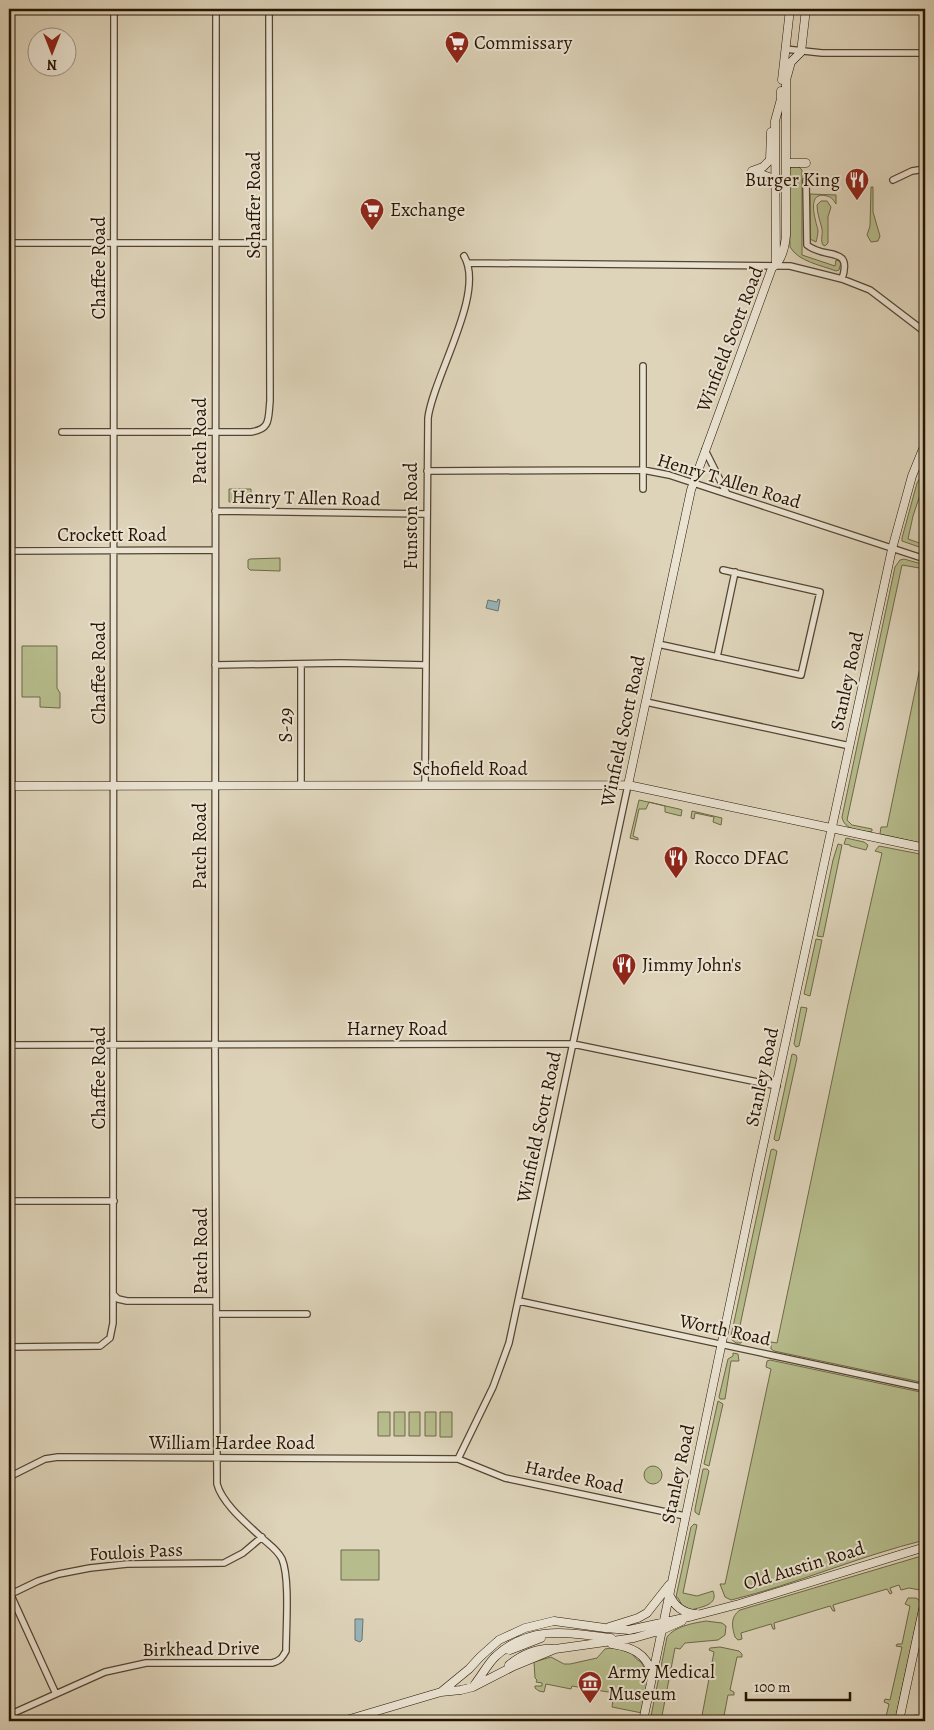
<svg xmlns="http://www.w3.org/2000/svg" width="934" height="1730" font-family="Alegreya,serif">
	<style>
		.green { fill: #b6bc8c; stroke: #6e6848 }
		.water { fill: #98b5bb; stroke: #6b7571 }
		.lines { fill: none; stroke-linecap: round; stroke-linejoin: round }
		.street-casing { stroke: #554431; stroke-width: 8 }
		.secondary-casing { stroke: #271403; stroke-width: 9 }
		.street { stroke: #eae3d2; stroke-width: 5.5 }
		.secondary { stroke: #eae3d2; stroke-width: 8 }
		.labels { text-anchor: middle; dominant-baseline: central; stroke-width: 4; stroke-linejoin: round; paint-order: stroke }
		.poi-label { font-size: 19px; fill: #271403; stroke: #eae3d2; text-anchor: start }
		.street-label { font-size: 19px; fill: #271403; stroke: #eae3d2 }
	</style>
	<rect width="100%" height="100%" fill="#ded4ba"/>
	<filter id="stains"><feTurbulence type="fractalNoise" baseFrequency=".004" numOctaves="4"/><feColorMatrix values="0 0 0 0 .2 0 0 0 0 .09 0 0 0 0 .02 0 0 0 .5 -.17"/></filter>
	<radialGradient id="worn" r=".72"><stop offset=".6" stop-color="#630" stop-opacity="0"/><stop offset="1" stop-color="#630" stop-opacity=".3"/></radialGradient>
	<path class="green" d="M 792,167 L 799,167 L 802,170 L 802,255 L 835,266 L 836,260 L 840,261 L 841,263 L 839,270 L 836,271 C 821,265 799,262 790,247 L 789,169 Z
		M 871,187 L 873,187 L 873,212 L 880,236 L 878,241 L 871,242 L 867,235 L 870,226 Z
		M 810,194 L 836,195 L 836,204 C 834,201 832,197 827,196 C 805,190 816,222 818,230 C 818,235 817,238 816,242 L 810,239 Z
		M 821,201 L 827,201 L 831,207 L 828,217 L 828,243 L 825,246 L 823,245 C 820,240 823,235 822,229 C 820,220 817,214 817,205 Z
		M 921,476 L 924,477 L 925,480 L 913,516 L 908,539 L 925,545 L 925,549 L 902,541 L 902,538 L 917,483 Z
		M 229,489 L 251,489 L 251,502 L 229,502 Z
		M 280,558 L 280,571 L 250,570 L 248,568 L 248,560 L 250,559 Z
		M 904,559 L 925,565 L 925,569 L 902,565 L 847,820 L 852,825 L 872,829 L 872,831 L 870,832 C 859,830 844,830 842,817 L 895,567 L 900,560 Z
		M 925,643 L 925,844 L 880,834 L 881,827 L 887,827 Z
		M 22,646 L 57,646 L 57,688 L 60,693 L 60,708 L 40,707 L 40,697 L 22,697 Z
		M 639,800 L 679,809 L 682,810 L 681,816 L 665,812 L 665,806 L 649,802 L 646,809 L 639,809 L 633,836 L 638,838 L 638,840 L 630,838 Z
		M 692,811 L 722,818 L 721,825 L 713,822 L 714,817 L 695,813 L 694,819 L 691,818 Z
		M 846,838 L 864,842 L 868,845 L 866,850 L 850,846 L 850,845 L 844,844 Z
		M 838,844 L 842,845 L 823,937 L 817,936 L 833,860 Z
		M 879,846 L 925,855 L 925,1383 L 774,1351 L 771,1349 L 771,1342 L 777,1343 L 848,1004 L 882,853 L 875,851 Z
		M 816,939 L 822,940 L 810,996 L 804,994 Z
		M 801,1007 L 807,1008 L 799,1046 L 796,1047 L 794,1044 Z
		M 792,1054 L 796,1055 L 797,1058 L 779,1140 L 776,1141 L 774,1139 Z
		M 773,1149 L 777,1151 L 738,1335 L 744,1336 L 741,1343 L 736,1343 L 731,1339 L 731,1336 L 771,1150 Z
		M 733,1353 L 738,1354 L 739,1361 L 731,1361 L 725,1399 L 720,1399 L 719,1397 L 728,1359 L 733,1356 Z
		M 770,1360 L 925,1393 L 925,1540 C 859,1556 797,1584 731,1600 L 725,1597 L 720,1584 L 725,1584 L 771,1369 L 766,1367 L 767,1361 Z
		M 718,1401 L 723,1404 L 709,1466 L 704,1464 Z
		M 378,1412 L 390,1412 L 390,1436 L 378,1436 Z
		M 394,1412 L 405,1412 L 405,1436 L 394,1436 Z
		M 409,1412 L 420,1412 L 420,1436 L 409,1436 Z
		M 425,1412 L 436,1412 L 436,1436 L 425,1436 Z
		M 440,1412 L 452,1412 L 452,1437 L 440,1437 Z
		M644 1475a9 9 0 1 1 18 0a9 9 0 1 1-18 0Z
		M 703,1469 L 707,1469 L 709,1471 L 699,1515 L 695,1512 L 695,1509 Z
		M 694,1524 L 697,1525 L 683,1593 L 697,1596 L 713,1591 C 719,1605 701,1607 691,1610 L 682,1605 L 678,1598 L 676,1597 L 691,1527 Z
		M 341,1550 L 379,1550 L 379,1580 L 341,1580 Z
		M 918,1557 L 925,1559 C 925,1569 928,1583 920,1590 L 909,1588 L 901,1590 L 899,1585 L 890,1588 L 892,1593 L 890,1594 L 887,1589 L 833,1605 L 835,1611 L 833,1611 L 830,1606 L 774,1623 L 775,1629 L 773,1629 L 771,1624 L 741,1633 L 742,1639 L 738,1640 L 735,1637 C 732,1627 730,1617 740,1610 Z
		M 908,1598 L 916,1598 L 919,1600 L 920,1606 L 895,1721 L 885,1721 L 889,1704 L 884,1702 L 885,1699 L 890,1700 L 902,1647 L 896,1646 L 897,1644 L 902,1644 L 910,1606 L 905,1604 Z
		M 706,1621 L 722,1623 L 726,1626 L 725,1635 L 718,1640 L 685,1643 L 680,1649 L 675,1648 L 661,1721 L 650,1721 L 667,1637 C 675,1626 694,1623 706,1621 Z
		M 720,1647 L 739,1651 L 742,1654 L 742,1657 L 737,1657 L 730,1690 L 734,1692 L 734,1695 L 728,1695 L 723,1721 L 701,1721 L 714,1652 L 709,1650 L 710,1648 Z
		M 611,1648 C 616,1649 623,1649 628,1651 C 634,1654 635,1660 641,1662 L 646,1671 L 648,1681 L 642,1713 L 612,1707 L 614,1693 L 572,1686 L 571,1689 L 546,1684 L 544,1692 L 539,1691 L 535,1688 L 535,1686 L 542,1686 L 542,1683 L 536,1682 L 537,1680 L 535,1678 L 534,1662 L 551,1657 L 564,1664 L 570,1664 L 597,1658 L 605,1649 Z
		M 916,1715 L 925,1717 L 925,1721 L 905,1721 L 909,1716 Z"/>
	<path class="water" d="M 498,599 L 500,600 L 498,611 L 486,608 L 488,600 L 497,602 Z
		M 355,1619 L 363,1619 L 362,1640 L 360,1642 L 355,1640 Z"/>
	<g class="lines">
		<defs>
			<path id="street" d="M 785,49 L 822,53 L 925,53
				M 893,180 L 912,171 L 925,169
				M 806,181 L 807,245 C 825,260 853,245 842,279
				M 9,243 L 269,243
				M 11,243 L 12,1045
				M 468,263 L 790,266 L 842,279 L 870,290 L 925,332
				M 643,366 L 643,489
				M 62,432 L 251,432 C 271,429 268,419 270,401 L 269,9
				M 705,450 L 727,494
				M 427,471 L 643,470 L 669,475 L 925,559
				M 215,511 L 427,514
				M 10,551 L 215,550
				M 658,644 L 801,675 L 820,592 L 723,570
				M 717,657 L 735,572
				M 301,664 L 301,785
				M 215,665 L 340,663 L 426,665
				M 646,702 L 850,746
				M 425,785 L 428,418 C 433,377 486,293 464,256
				M 9,1045 L 573,1044 L 777,1086
				M 9,1201 L 114,1201
				M 113,1294 L 118,1299 L 127,1301 L 216,1301
				M 519,1301 L 925,1388
				M 216,1314 L 307,1314
				M 9,1347 L 100,1346 L 110,1338 L 113,1323 L 114,9
				M 458,1459 L 493,1387 L 509,1343 L 628,785
				M 9,1477 L 45,1459 L 58,1457 L 458,1459 L 505,1478 L 685,1516
				M 9,1591 L 56,1694
				M 9,1595 L 38,1581 L 59,1574 L 90,1568 L 127,1564 L 224,1563 L 243,1553 L 262,1537
				M 9,1715 L 105,1672 L 146,1663 L 272,1663 C 280,1661 282,1658 286,1651 C 286,1628 290,1578 282,1559 C 277,1549 268,1544 261,1537 C 246,1523 222,1503 217,1484 L 215,1043 L 216,9"/>
			<path id="secondary" d="M 782,80 L 790,9
				M 786,163 L 806,163
				M 752,171 L 763,167 L 770,160 L 771,132
				M 752,171 L 769,177 L 774,185
				M 776,264 L 775,121 L 781,99 L 781,91
				M 628,785 L 691,490 L 772,268 C 782,261 785,247 786,235 L 786,80 L 791,62 L 801,52 L 806,9
				M 9,786 L 628,785 L 925,848
				M 669,1594 C 674,1606 683,1613 696,1614
				M 609,1627 L 638,1618 L 647,1613 L 669,1585
				M 612,1644 C 631,1647 646,1653 652,1673
				M 510,1650 L 541,1638
				M 509,1665 C 521,1655 538,1647 555,1649 L 634,1638 L 662,1630 L 682,1621
				M 475,1684 C 482,1675 489,1662 496,1656 C 531,1624 569,1633 611,1638
				M 441,1692 L 469,1669 L 480,1657 L 499,1640 L 525,1628 L 554,1621 L 605,1628 L 629,1630 L 693,1616 L 739,1604 L 925,1547
				M 343,1721 L 441,1692 L 461,1690 L 473,1687 L 514,1666 L 555,1649
				M 643,1721 L 757,1174 L 892,549 L 912,476 L 925,444
				M 899,1721 L 925,1600"/>
		</defs>
		<use href="#street" class="street-casing"/>
		<use href="#secondary" class="secondary-casing"/>
		<use href="#street" class="street"/>
		<use href="#secondary" class="secondary"/>
	</g>
	<defs>
		<symbol id="supermarket-pin" viewBox="-11 -11 22 30"><path d="M0 17L-7.5 6A9.5 9.5 0 1 1 7.5 6Z" fill="#8f2418" stroke="#eae3d2"/><path d="M-6-5.5h2.5l.6 2H6L4.5 2H-2.5L-4.4-4H-6ZM-1.5 3.2a1.3 1.3 0 1 0 .1 0ZM3 3.2a1.3 1.3 0 1 0 .1 0Z" fill="#fff"/></symbol>
		<symbol id="restaurant-pin" viewBox="-11 -11 22 30"><path d="M0 17L-7.5 6A9.5 9.5 0 1 1 7.5 6Z" fill="#8f2418" stroke="#eae3d2"/><path d="M-5-6h1v4h1v-4h1v4h1v-4h1v5L-1.5 .5V6h-2V.5L-5-1ZM5-6V6H3V1.5H1.5Q1.5-4 5-6Z" fill="#fff"/></symbol>
		<symbol id="museum-pin" viewBox="-11 -11 22 30"><path d="M0 17L-7.5 6A9.5 9.5 0 1 1 7.5 6Z" fill="#8f2418" stroke="#eae3d2"/><path d="M0-6L6-3V-2H-6V-3ZM-5-1h2V3h-2ZM-1-1h2V3h-2ZM3-1h2V3H3ZM-6 4H6V6H-6Z" fill="#fff"/></symbol>
	</defs>
	<g fill-rule="evenodd">
		<use href="#supermarket-pin" x="443" y="29" width="28" height="38"/>
		<use href="#restaurant-pin" x="843" y="166" width="28" height="38"/>
		<use href="#supermarket-pin" x="358" y="196" width="28" height="38"/>
		<use href="#restaurant-pin" x="662" y="844" width="28" height="38"/>
		<use href="#restaurant-pin" x="610" y="951" width="28" height="38"/>
		<use href="#museum-pin" x="576" y="1669" width="28" height="38"/>
	</g>
	<g class="labels">
		<g class="poi-label">
			<text x="474" y="43">Commissary</text>
			<text x="840" y="180" text-anchor="end">Burger King</text>
			<text x="390" y="210">Exchange</text>
			<text x="694" y="858">Rocco DFAC</text>
			<text x="642" y="965">Jimmy John's</text>
			<text x="608" y="1672">Army Medical<tspan x="608" dy="22">Museum</tspan></text>
		</g>
		<g class="street-label">
			<text transform="translate(254 205) rotate(-90)">Schaffer Road</text>
			<text transform="translate(99 268) rotate(-90)">Chaffee Road</text>
			<text transform="translate(730 339) rotate(-69)">Winfield Scott Road</text>
			<text transform="translate(200 441) rotate(-90)">Patch Road</text>
			<text transform="translate(729 481) rotate(17)">Henry T Allen Road</text>
			<text transform="translate(306 498) rotate(1)">Henry T Allen Road</text>
			<text transform="translate(411 516) rotate(-90)">Funston Road</text>
			<text x="112" y="535">Crockett Road</text>
			<text transform="translate(99 673) rotate(-90)">Chaffee Road</text>
			<text transform="translate(847 681) rotate(-78)">Stanley Road</text>
			<text transform="translate(286 725) rotate(-90)">S-29</text>
			<text transform="translate(623 731) rotate(-78)">Winfield Scott Road</text>
			<text x="470" y="769">Schofield Road</text>
			<text transform="translate(200 846) rotate(-90)">Patch Road</text>
			<text x="397" y="1029">Harney Road</text>
			<text transform="translate(762 1077) rotate(-78)">Stanley Road</text>
			<text transform="translate(99 1078) rotate(-90)">Chaffee Road</text>
			<text transform="translate(539 1127) rotate(-78)">Winfield Scott Road</text>
			<text transform="translate(201 1251) rotate(-90)">Patch Road</text>
			<text transform="translate(725 1330) rotate(12)">Worth Road</text>
			<text x="232" y="1443">William Hardee Road</text>
			<text transform="translate(678 1474) rotate(-78)">Stanley Road</text>
			<text transform="translate(574 1477) rotate(12)">Hardee Road</text>
			<text transform="translate(136 1552) rotate(-3)">Foulois Pass</text>
			<text transform="translate(804 1566) rotate(-17)">Old Austin Road</text>
			<text transform="translate(201 1649) rotate(-1)">Birkhead Drive</text>
		</g>
	</g>
	<rect width="934" height="1730" fill="none" stroke="#ded4ba" stroke-width="30"/>
	<rect x="10" y="10" width="914" height="1710" fill="none" stroke="#271403" stroke-width="2.5"/>
	<rect x="15" y="15" width="904" height="1700" fill="none" stroke="#271403"/>
	<g transform="translate(52 52) rotate(180)"><circle r="24" fill="#eae3d2" stroke="#9c907f"/>
	<path d="M0-4L9 19L0 12L-9 19Z" fill="#8f2418"/>
	<text y="-8" font-size="14" font-weight="bold" text-anchor="middle" fill="#271403">N</text>
	</g>
	<path d="M746 1692v8h104v-8" fill="none" stroke="#271403" stroke-width="2.5"/>
	<text x="754" y="1692" font-size="15" fill="#271403" stroke="#eae3d2" stroke-width="4" paint-order="stroke">100 m</text>
	<rect width="100%" height="100%" filter="url(#stains)"/>
	<rect width="100%" height="100%" fill="url(#worn)"/>
</svg>
